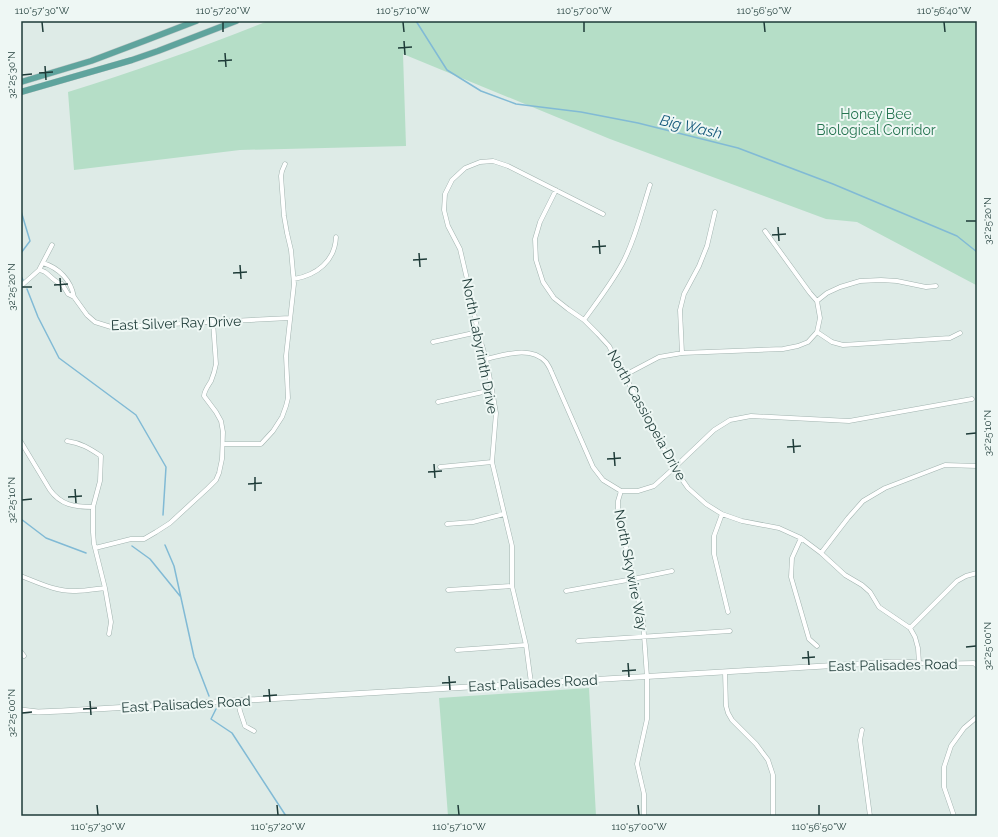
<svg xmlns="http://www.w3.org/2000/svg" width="998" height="837" font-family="Raleway,sans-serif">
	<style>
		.green { fill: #b5dec7 }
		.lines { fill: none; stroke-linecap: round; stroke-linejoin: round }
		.stream { stroke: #81bad5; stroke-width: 1.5 }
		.minor-casing { stroke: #a1b3af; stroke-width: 5 }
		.tertiary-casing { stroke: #a1b3af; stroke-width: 6 }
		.primary-casing { stroke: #c0c8c7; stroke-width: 7 }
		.minor { stroke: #fff; stroke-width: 4 }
		.tertiary { stroke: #fff; stroke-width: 5 }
		.primary { stroke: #5fa49d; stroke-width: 6 }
		.ticks { fill: none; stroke: #1e3b38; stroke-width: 1.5 }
		.labels { text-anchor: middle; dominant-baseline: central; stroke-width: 4; stroke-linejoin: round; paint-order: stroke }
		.park-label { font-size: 14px; fill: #267551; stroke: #eef7f4 }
		.street-label { font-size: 14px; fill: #1e3b38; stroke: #eef7f4 }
		.water-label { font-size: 15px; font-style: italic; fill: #15597b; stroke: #eef7f4 }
		.neatline { fill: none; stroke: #1e3b38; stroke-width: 1.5 }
		.ticks-label { font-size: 10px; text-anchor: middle; fill: #1e3b38 }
	</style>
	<rect width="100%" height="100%" fill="#deebe7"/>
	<path class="green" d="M 268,21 L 977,21 L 977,290 L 976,285 L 857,222 L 826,219 L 610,139 L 403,54 L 406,146 L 240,150 L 74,170 L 68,92 C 136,71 203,47 268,21 Z
		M 589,688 L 596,816 L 448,816 L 439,698 Z"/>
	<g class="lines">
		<path class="stream" d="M 416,21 L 447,70 L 481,91 L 516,104 L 581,112 L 638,123 L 738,148 L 833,184 L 957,236 L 977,252
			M 21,211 L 30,241 L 21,253
			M 21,276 L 23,280
			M 27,289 L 38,317 L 59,358 L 136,415 L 166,467 L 163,515
			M 21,519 L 46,538 L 86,553
			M 165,545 L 174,566 L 194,657 L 209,696
			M 132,546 L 150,559 L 180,596
			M 216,709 L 211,719 L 232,733 L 286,816"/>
		<defs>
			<path id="minor" d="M 556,190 L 540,222 L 535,239 L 536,260 L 543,282 L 554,298 L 568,309 L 584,320 L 598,334 L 609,346 L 674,468 L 688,488 L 706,504 L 722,514 L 742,521 L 779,528 L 801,538 L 821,553 L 845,575 L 862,585 L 870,592 L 879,607 L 910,628 L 915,637 L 918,648 L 919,663 L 932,664 L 974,663 L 977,666
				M 43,263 C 59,268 71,280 74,297
				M 39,270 C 41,270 43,271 45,272 C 51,276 54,282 62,284 L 68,294 L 74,297 L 87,315 L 95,322 L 111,327 L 290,318
				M 294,279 C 317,275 335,261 336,237
				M 21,286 L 39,270 L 52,245
				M 817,301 L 827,293 L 840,287 L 860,281 L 881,280 L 897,281 L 926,287 L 936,286
				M 584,320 C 597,302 611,284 622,264 C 635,240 642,210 650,185
				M 817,332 L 832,342 L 843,345 L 950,338 L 960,333
				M 433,342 L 478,332
				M 682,353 L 680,310 L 684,294 L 699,266 L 707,246 L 715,212
				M 486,359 C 504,355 531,345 546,362 C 548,365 550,368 551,371 L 593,467 L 603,480 L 621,491 L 638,491 L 654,486 L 674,468 L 714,430 L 730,420 L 751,416 L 849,421 L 972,399
				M 625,375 L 659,357 L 682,353 L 783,349 L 798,346 L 808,342 L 817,332 L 820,318 L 817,301 L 810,293 L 765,231
				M 438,402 L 492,390
				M 67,441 C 81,443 89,448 101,456 L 100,481 L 93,507 L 93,532 L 94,544 L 105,588 L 111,622 L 109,634
				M 21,442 L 50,490 C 61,505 74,507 93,507
				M 223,444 L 261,444 L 273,431 L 282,417 L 286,406 L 288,398 L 286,356 L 294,284 L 291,250 L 287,233 L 284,216 L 281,176 L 282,171 L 285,164
				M 440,467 L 492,462
				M 621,491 L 618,501 L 618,513 L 643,621 L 647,677 L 647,719 L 637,764 L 644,794 L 644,816
				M 722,514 L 714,536 L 714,554 L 728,612
				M 447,524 L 473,522 L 504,514
				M 801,538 L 792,558 L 791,577 L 809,639 L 817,646
				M 95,548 L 131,539 L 144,539 L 156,532 L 170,523 L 208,488 L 216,480 L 219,473 L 222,459 L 223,432 L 221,421 L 216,412 L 204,396 C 204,391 208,386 211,381 C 213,376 215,370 216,364 L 213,322
				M 821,553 L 848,518 L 863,501 L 885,488 L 945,465 L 977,466
				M 21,576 C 39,583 57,592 76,591 C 86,591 96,589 105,588
				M 448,590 L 512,586
				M 566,591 L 633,579 L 672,571
				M 910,628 L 957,581 L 966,576 L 977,573
				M 578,641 L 730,631
				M 457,650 L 526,645
				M 21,652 L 24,656
				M 725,672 L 726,706 L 728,713 L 732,720 L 756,744 L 768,760 L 773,775 L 773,816
				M 531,683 L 526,645 L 512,586 L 512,546 L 492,462 L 496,413 L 492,390 L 486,359 L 478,332 L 467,279 L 460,249 L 448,226 L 444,210 L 445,194 L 452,180 L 465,168 L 480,162 L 493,161 L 508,166 L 603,214
				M 238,701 L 240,711 L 245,726 L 254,731
				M 862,730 L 860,740 L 870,816
				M 954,816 L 944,787 L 944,767 L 951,746 L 964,728 L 977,717"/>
			<path id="tertiary" d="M 21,710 L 38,712 L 62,711 C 339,695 615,678 892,662 L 903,662 L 919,663"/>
			<path id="primary" d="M 21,82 L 91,61 L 144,41 L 196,21
				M 21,92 L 132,60 L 158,51 L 236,21"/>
		</defs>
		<use href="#minor" class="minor-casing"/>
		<use href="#tertiary" class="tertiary-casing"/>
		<use href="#primary" class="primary-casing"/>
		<use href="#minor" class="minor"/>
		<use href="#tertiary" class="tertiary"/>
		<use href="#primary" class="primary"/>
	</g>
	<path class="ticks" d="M 42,22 L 43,32M 223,22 L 223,32M 403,22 L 404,32M 584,22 L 584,32M 764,22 L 765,32M 944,22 L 945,32M 404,41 L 405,55M 398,48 L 412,47M 225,53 L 226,67M 218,61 L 232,60M 45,66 L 46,80M 39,73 L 53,72M 22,75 L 32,74M 966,221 L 976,221M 778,227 L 779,241M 772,235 L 786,234M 599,240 L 600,254M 592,247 L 606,246M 419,253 L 420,267M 413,260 L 427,259M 240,265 L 241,279M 233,273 L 247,272M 60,278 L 61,292M 54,285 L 68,284M 22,287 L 32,287M 966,434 L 976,433M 793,439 L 794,453M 787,447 L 801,446M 614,452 L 615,466M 607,459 L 621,458M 434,464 L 435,478M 428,472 L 442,471M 255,477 L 255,491M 248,484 L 262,483M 75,489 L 76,503M 68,497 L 82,496M 22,500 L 32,499M 966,647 L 976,646M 808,651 L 809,665M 802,658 L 815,657M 628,663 L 629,677M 622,671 L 636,670M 449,676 L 450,690M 442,683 L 456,682M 269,689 L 270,702M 263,696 L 277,695M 90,701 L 91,715M 83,709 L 97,708M 22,713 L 32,712M 97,805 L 98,815M 277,805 L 278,815M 458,805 L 459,815M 638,805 L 639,815M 819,805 L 819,815"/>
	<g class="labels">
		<g class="park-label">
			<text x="876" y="114">Honey Bee<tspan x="876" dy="16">Biological Corridor</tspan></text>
		</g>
		<g class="street-label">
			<text transform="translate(176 323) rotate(-2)">East Silver Ray Drive</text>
			<text transform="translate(480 346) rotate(79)">North Labyrinth Drive</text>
			<text transform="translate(647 415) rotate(61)">North Cassiopeia Drive</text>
			<text transform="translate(631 570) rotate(79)">North Skywire Way</text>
			<text transform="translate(893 665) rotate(-1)">East Palisades Road</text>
			<text transform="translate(533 683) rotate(-3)">East Palisades Road</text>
			<text transform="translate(186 704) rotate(-3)">East Palisades Road</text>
		</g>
		<g class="water-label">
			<text transform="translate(691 127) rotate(13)">Big Wash</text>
		</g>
	</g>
	<rect width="998" height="837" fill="none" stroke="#eef7f4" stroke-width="44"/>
	<rect x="22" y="22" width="954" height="793" class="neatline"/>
	<g class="ticks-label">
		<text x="42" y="14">110°57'30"W</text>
		<text x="223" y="14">110°57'20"W</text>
		<text x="403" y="14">110°57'10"W</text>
		<text x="584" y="14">110°57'00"W</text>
		<text x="764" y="14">110°56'50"W</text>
		<text x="944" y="14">110°56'40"W</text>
		<text transform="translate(11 75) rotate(-90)" y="4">32°25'30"N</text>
		<text transform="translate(987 221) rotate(-90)" y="4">32°25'20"N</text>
		<text transform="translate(11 287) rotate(-90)" y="4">32°25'20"N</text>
		<text transform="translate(987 433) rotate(-90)" y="4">32°25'10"N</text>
		<text transform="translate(11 500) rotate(-90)" y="4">32°25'10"N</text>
		<text transform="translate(987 646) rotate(-90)" y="4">32°25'00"N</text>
		<text transform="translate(11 713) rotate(-90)" y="4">32°25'00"N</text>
		<text x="98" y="830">110°57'30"W</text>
		<text x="278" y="830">110°57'20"W</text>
		<text x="459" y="830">110°57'10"W</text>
		<text x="639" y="830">110°57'00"W</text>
		<text x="819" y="830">110°56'50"W</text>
	</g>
</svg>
